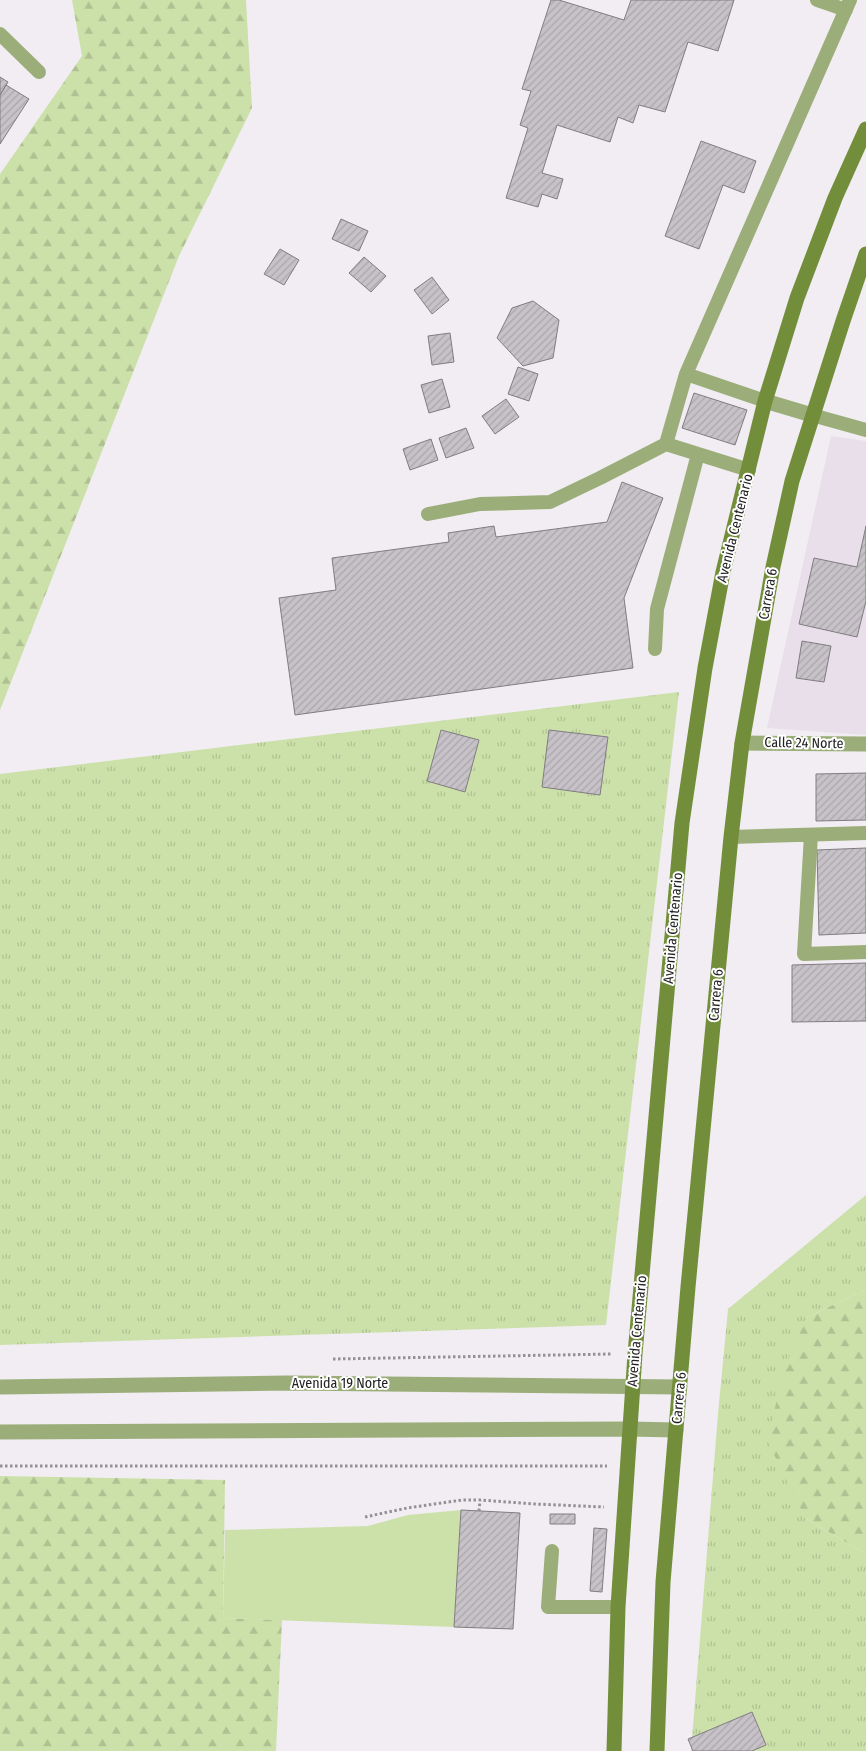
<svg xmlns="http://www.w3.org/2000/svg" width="866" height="1751" font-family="'Fira Sans Condensed',sans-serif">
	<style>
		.built { fill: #e9dfeb }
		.grass { fill: url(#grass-tufts) }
		.forest { fill: url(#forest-firs) }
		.pitch { fill: #cce1aa }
		.building { fill: url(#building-hatch); stroke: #807c81 }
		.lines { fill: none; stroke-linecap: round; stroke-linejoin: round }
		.path { stroke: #949195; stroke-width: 3; stroke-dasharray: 2.5 2.5; stroke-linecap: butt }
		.service { stroke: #9bae79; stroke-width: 14 }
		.minor { stroke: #9bae79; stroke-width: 15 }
		.tertiary { stroke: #9bae79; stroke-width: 15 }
		.secondary { stroke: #738e3a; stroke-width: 15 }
		.labels { text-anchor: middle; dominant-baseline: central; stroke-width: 4; stroke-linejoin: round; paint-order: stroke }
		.street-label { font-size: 14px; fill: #222022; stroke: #fff }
	</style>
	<defs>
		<pattern id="grass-tufts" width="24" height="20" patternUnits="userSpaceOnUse" patternTransform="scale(1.25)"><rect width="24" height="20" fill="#cce1aa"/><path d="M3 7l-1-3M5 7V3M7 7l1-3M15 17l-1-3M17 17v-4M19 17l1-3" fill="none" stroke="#afc192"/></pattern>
		<pattern id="forest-firs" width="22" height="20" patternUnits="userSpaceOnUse" patternTransform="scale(1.25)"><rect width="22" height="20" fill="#cce1aa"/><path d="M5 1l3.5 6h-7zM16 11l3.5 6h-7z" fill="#afc192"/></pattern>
		<pattern id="building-hatch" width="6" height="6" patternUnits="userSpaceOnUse" patternTransform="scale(1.25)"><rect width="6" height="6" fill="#c6c2c7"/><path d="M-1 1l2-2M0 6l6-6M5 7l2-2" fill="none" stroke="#aaa6ab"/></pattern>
	</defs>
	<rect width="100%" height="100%" fill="#f1edf2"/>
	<path class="built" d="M 831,436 L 866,441 L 866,735 L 767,728 Z"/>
	<path class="grass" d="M 679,692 L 606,1325 L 0,1345 L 0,774 Z
		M 866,1195 L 866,1289 L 806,1318 L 805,1518 L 866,1554 L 866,1751 L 691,1751 L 718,1414 L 728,1309 Z"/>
	<path class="forest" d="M 72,0 L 246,0 L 252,108 L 179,256 L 0,710 L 0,174 L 82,56 Z
		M 866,1289 L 866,1554 L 805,1518 L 767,1440 L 785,1367 L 806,1318 Z
		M 0,1476 L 225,1480 L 223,1618 L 282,1620 L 276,1751 L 0,1751 Z"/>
	<path class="pitch" d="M 461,1510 L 454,1627 L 223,1618 L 225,1530 L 368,1526 L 408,1515 Z"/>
	<path class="building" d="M 551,0 L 559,0 L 624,20 L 631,0 L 734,0 L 718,51 L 688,42 L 665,112 L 639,105 L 633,123 L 618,117 L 610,142 L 557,125 L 542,173 L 563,179 L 557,199 L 542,194 L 538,207 L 506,198 L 528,128 L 520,125 L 531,91 L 522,89 Z
		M 0,77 L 8,82 L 0,95 Z
		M 6,85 L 29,99 L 0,144 L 0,95 Z
		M 701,141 L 756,161 L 744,193 L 723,185 L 699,249 L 665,236 Z
		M 341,219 L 368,231 L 359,251 L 332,239 Z
		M 280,249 L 299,260 L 284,285 L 264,274 Z
		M 364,257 L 386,276 L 371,292 L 349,273 Z
		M 432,277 L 449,300 L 432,314 L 414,290 Z
		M 533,301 L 559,320 L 553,358 L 523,366 L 497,338 L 512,308 Z
		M 450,333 L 454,362 L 432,365 L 428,336 Z
		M 518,367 L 538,374 L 529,401 L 508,394 Z
		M 442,379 L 450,407 L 429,413 L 421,385 Z
		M 694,393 L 747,410 L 735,445 L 682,428 Z
		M 506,399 L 519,417 L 495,434 L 482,416 Z
		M 466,428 L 474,448 L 446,458 L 439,438 Z
		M 431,439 L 438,460 L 410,470 L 403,449 Z
		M 622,482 L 663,498 L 624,598 L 633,668 L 295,715 L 279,598 L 336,590 L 332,558 L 449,542 L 448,533 L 494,526 L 496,537 L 607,522 Z
		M 866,526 L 866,601 L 857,637 L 799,624 L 814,558 L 857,567 Z
		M 802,641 L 831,646 L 824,682 L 796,678 Z
		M 441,730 L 479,740 L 465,792 L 427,781 Z
		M 549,730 L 608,737 L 600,795 L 542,787 Z
		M 866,773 L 866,820 L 816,821 L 816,774 Z
		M 866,848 L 866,933 L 819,935 L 817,850 Z
		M 866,963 L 866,1021 L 792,1022 L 792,965 Z
		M 461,1510 L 520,1513 L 513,1629 L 454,1627 Z
		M 550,1514 L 575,1514 L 575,1524 L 550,1524 Z
		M 594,1528 L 607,1529 L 602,1592 L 590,1591 Z
		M 752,1712 L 766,1745 L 752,1751 L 693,1751 L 688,1739 Z"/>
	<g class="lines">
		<path class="path" d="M 333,1359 L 612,1354
			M 0,1466 L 607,1466
			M 479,1511 L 480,1500
			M 365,1517 L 407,1508 L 462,1500 L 480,1500 L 535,1504 L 604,1507"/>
		<path class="service" d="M 817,0 L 846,10
			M 0,34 L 39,72
			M 686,374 L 765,401
			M 812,415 L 866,430
			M 666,444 L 686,374 L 850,0
			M 428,514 L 480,504 L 550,502 L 600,478 L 666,444 L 749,470
			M 655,649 L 657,609 L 698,454
			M 811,835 L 804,954 L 866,952
			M 731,837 L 866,833
			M 552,1551 L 548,1607 L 618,1607"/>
		<path class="minor" d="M 765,401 L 812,415
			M 742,743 L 866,744"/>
		<path class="tertiary" d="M 0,1387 L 287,1383 L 680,1387
			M 0,1432 L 629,1429 L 676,1430"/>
		<path class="secondary" d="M 614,1751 L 618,1607 L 635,1354 L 682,823 L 705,668 L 723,572 L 765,401 L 797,298 L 835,198 L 866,129
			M 657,1751 L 663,1582 L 688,1287 L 731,837 L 742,743 L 773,567 L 792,481 L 843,321 L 866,254"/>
	</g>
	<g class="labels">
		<g class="street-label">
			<text transform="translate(735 528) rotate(-76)">Avenida Centenario</text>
			<text transform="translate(768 594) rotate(-80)">Carrera 6</text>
			<text transform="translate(804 743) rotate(1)">Calle 24 Norte</text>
			<text transform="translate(673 928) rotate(-85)">Avenida Centenario</text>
			<text transform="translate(716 995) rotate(-85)">Carrera 6</text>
			<text transform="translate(637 1331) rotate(-85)">Avenida Centenario</text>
			<text x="340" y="1383">Avenida 19 Norte</text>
			<text transform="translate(679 1398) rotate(-85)">Carrera 6</text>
		</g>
	</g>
</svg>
